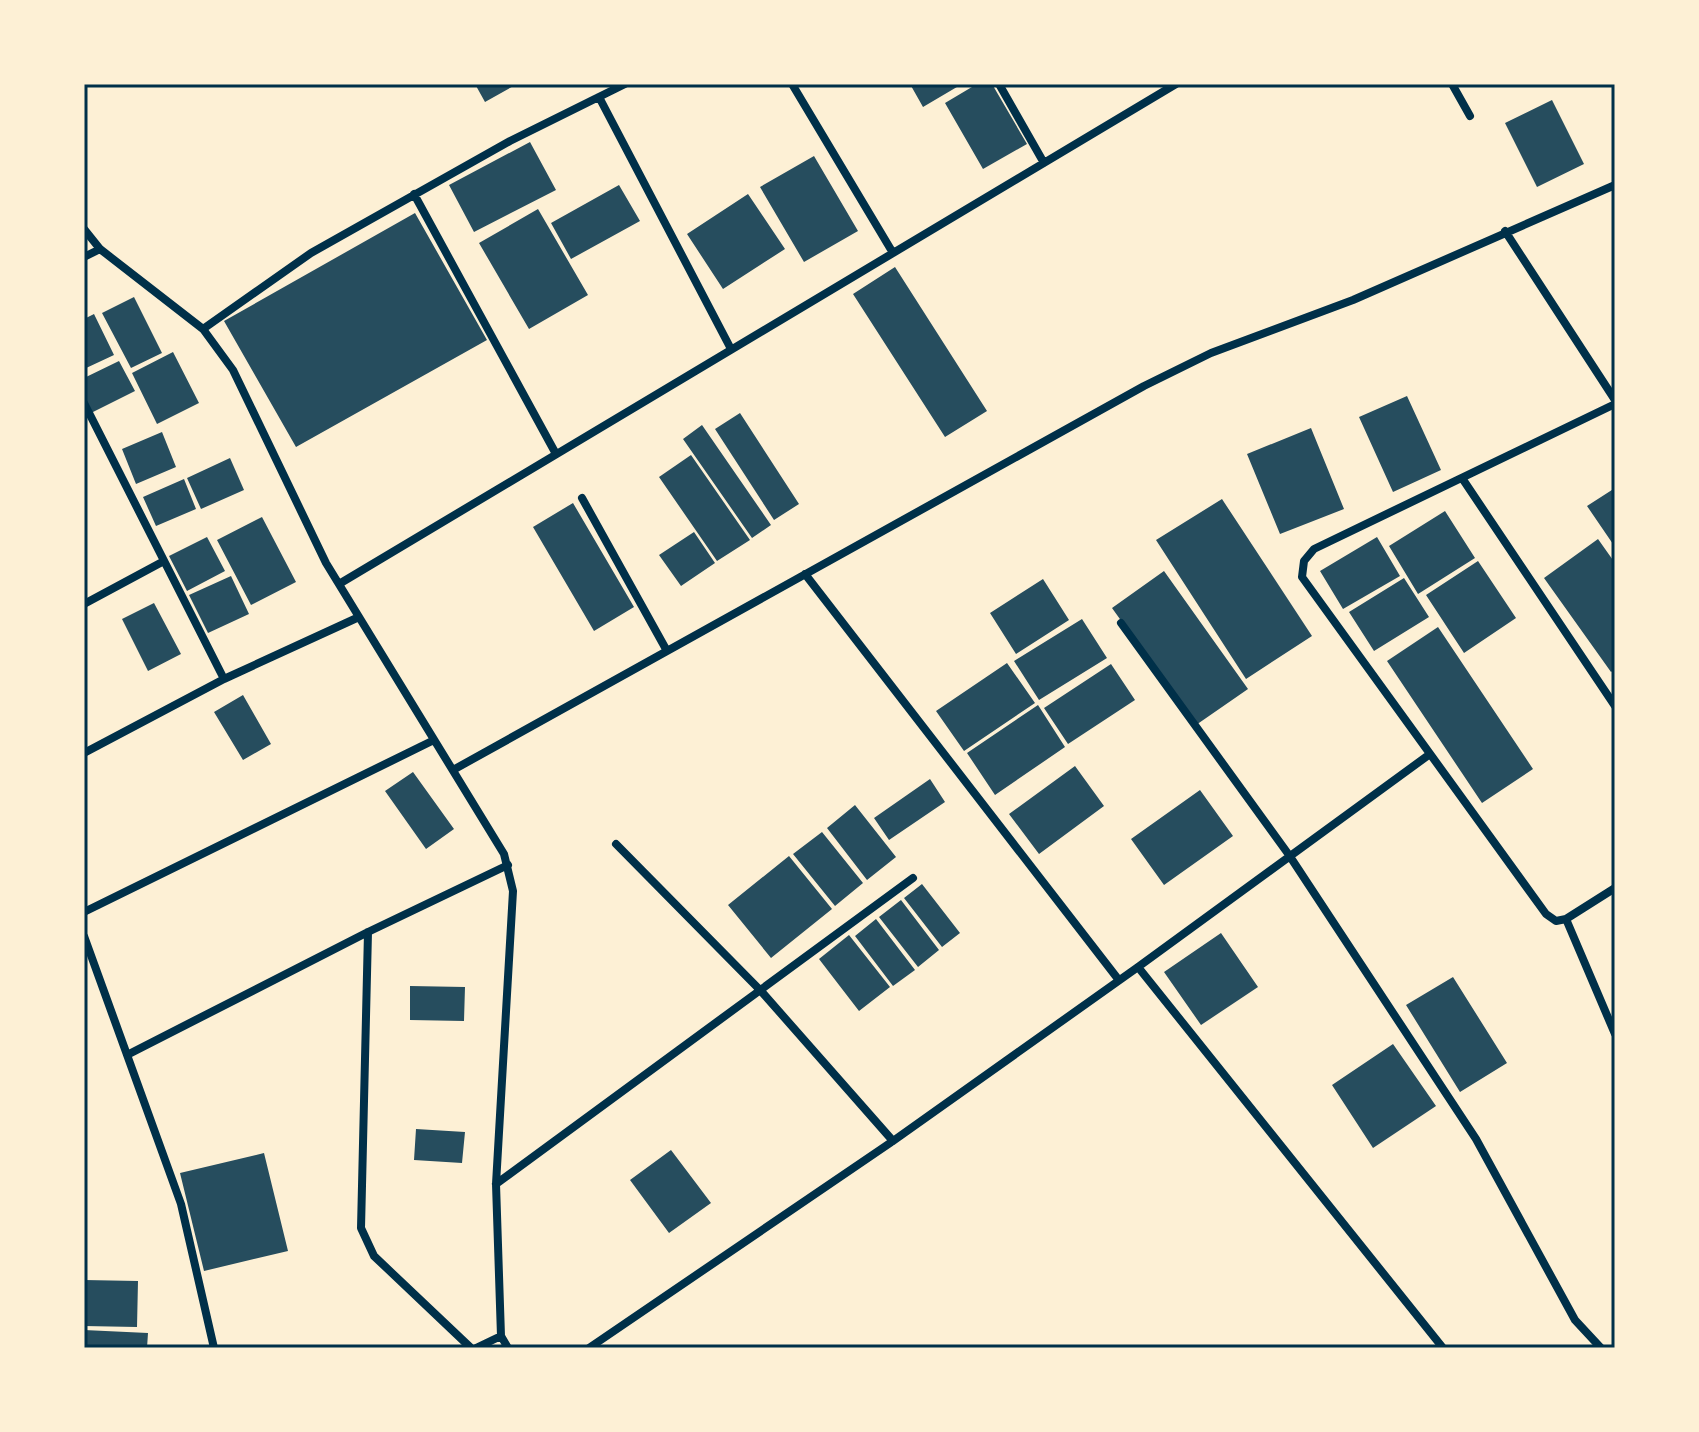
<svg xmlns="http://www.w3.org/2000/svg" width="1699" height="1432" font-family="'Sofia Sans Condensed',sans-serif">
	<style>
		.building { fill: #264d5e }
		.lines { fill: none; stroke-linecap: round; stroke-linejoin: round }
		.minor { stroke: #003049; stroke-width: 8 }
		.neatline { fill: none; stroke: #003049; stroke-width: 3 }
	</style>
	<rect width="100%" height="100%" fill="#fdf0d5"/>
	<path class="building" d="M 475,84 L 517,84 L 485,102 Z
		M 910,84 L 962,84 L 923,107 Z
		M 977,84 L 992,84 L 1027,144 L 983,169 L 945,103 Z
		M 1552,100 L 1584,164 L 1537,187 L 1505,123 Z
		M 530,142 L 556,190 L 474,232 L 449,185 Z
		M 814,156 L 858,231 L 804,262 L 760,187 Z
		M 619,185 L 640,221 L 571,259 L 551,223 Z
		M 748,194 L 785,249 L 723,289 L 687,234 Z
		M 538,209 L 588,295 L 529,329 L 479,243 Z
		M 415,213 L 487,340 L 296,447 L 224,321 Z
		M 895,267 L 987,411 L 945,437 L 853,294 Z
		M 134,297 L 162,353 L 131,368 L 102,313 Z
		M 94,314 L 114,355 L 84,369 L 84,319 Z
		M 173,352 L 199,403 L 157,424 L 132,373 Z
		M 119,361 L 135,391 L 91,413 L 84,398 L 84,378 Z
		M 1407,396 L 1441,470 L 1393,492 L 1359,417 Z
		M 740,413 L 799,504 L 774,520 L 715,429 Z
		M 702,425 L 771,525 L 752,538 L 683,439 Z
		M 1311,428 L 1344,509 L 1280,534 L 1247,454 Z
		M 162,432 L 176,467 L 136,484 L 122,449 Z
		M 691,455 L 750,540 L 717,561 L 659,477 Z
		M 230,458 L 244,490 L 201,509 L 187,478 Z
		M 184,479 L 196,509 L 156,526 L 143,497 Z
		M 1615,488 L 1615,547 L 1587,506 Z
		M 1222,499 L 1312,636 L 1246,679 L 1156,540 Z
		M 573,503 L 634,607 L 594,631 L 533,527 Z
		M 1445,511 L 1475,558 L 1418,594 L 1389,546 Z
		M 262,517 L 296,582 L 251,605 L 217,540 Z
		M 694,532 L 715,563 L 681,586 L 659,555 Z
		M 207,537 L 225,571 L 187,591 L 169,556 Z
		M 1377,537 L 1400,576 L 1343,609 L 1320,571 Z
		M 1598,539 L 1615,563 L 1615,669 L 1611,672 L 1544,578 Z
		M 1478,561 L 1516,618 L 1464,653 L 1426,595 Z
		M 1164,571 L 1248,689 L 1196,725 L 1112,608 Z
		M 231,576 L 249,614 L 208,633 L 189,595 Z
		M 1404,578 L 1429,617 L 1374,651 L 1349,612 Z
		M 1043,579 L 1069,620 L 1016,654 L 990,613 Z
		M 154,603 L 181,654 L 148,671 L 122,619 Z
		M 1082,619 L 1107,658 L 1039,700 L 1014,661 Z
		M 1438,627 L 1533,769 L 1482,803 L 1387,661 Z
		M 1007,663 L 1035,703 L 964,751 L 936,711 Z
		M 1111,664 L 1135,700 L 1068,744 L 1044,708 Z
		M 243,695 L 271,744 L 243,760 L 214,712 Z
		M 1038,705 L 1065,747 L 995,795 L 967,753 Z
		M 1075,766 L 1104,806 L 1039,854 L 1009,814 Z
		M 413,772 L 454,829 L 426,849 L 385,791 Z
		M 930,779 L 945,802 L 889,840 L 874,818 Z
		M 1200,790 L 1233,836 L 1164,885 L 1131,839 Z
		M 855,805 L 896,857 L 867,880 L 827,828 Z
		M 822,832 L 863,883 L 835,906 L 793,854 Z
		M 789,856 L 832,909 L 771,958 L 728,905 Z
		M 922,884 L 960,933 L 942,947 L 904,898 Z
		M 901,900 L 939,950 L 918,967 L 879,917 Z
		M 876,919 L 915,970 L 893,986 L 855,936 Z
		M 1221,933 L 1258,987 L 1201,1025 L 1164,972 Z
		M 849,935 L 890,987 L 859,1011 L 819,959 Z
		M 1453,977 L 1507,1063 L 1460,1092 L 1406,1005 Z
		M 410,986 L 465,987 L 464,1021 L 410,1020 Z
		M 1393,1044 L 1436,1106 L 1373,1148 L 1332,1085 Z
		M 416,1129 L 465,1132 L 462,1163 L 414,1160 Z
		M 671,1150 L 711,1203 L 669,1233 L 630,1180 Z
		M 264,1153 L 288,1251 L 204,1271 L 180,1173 Z
		M 84,1280 L 138,1281 L 137,1327 L 84,1326 Z
		M 84,1330 L 148,1333 L 147,1348 L 84,1348 Z"/>
	<g class="lines">
		<path class="minor" d="M 792,84 L 893,253
			M 999,84 L 1044,163
			M 1452,84 L 1470,116
			M 599,97 L 731,349
			M 414,194 L 556,454
			M 84,229 L 100,249 L 203,329 L 233,370 L 326,563 L 504,854 L 513,891 L 496,1184 L 501,1336 L 508,1348
			M 1505,231 L 1615,400
			M 84,257 L 100,249
			M 203,329 L 311,253 L 510,141 L 625,84
			M 84,403 L 224,679
			M 1615,404 L 1314,549 L 1304,561 L 1302,577 L 1546,914 L 1556,921 L 1566,919 L 1615,888
			M 1462,478 L 1615,706
			M 582,498 L 667,651
			M 805,574 L 1118,979
			M 339,584 L 1176,84
			M 84,604 L 164,561
			M 1121,623 L 1289,855 L 1476,1139 L 1575,1320 L 1601,1348
			M 84,753 L 224,679 L 359,617
			M 453,770 L 1144,386 L 1211,353 L 1353,300 L 1615,185
			M 616,844 L 761,991 L 893,1141
			M 84,912 L 434,740
			M 1566,919 L 1615,1034
			M 368,932 L 361,1228 L 374,1256 L 471,1348
			M 84,936 L 181,1204 L 214,1348
			M 1138,967 L 1443,1348
			M 127,1055 L 368,932 L 508,865
			M 496,1184 L 913,878
			M 476,1348 L 501,1336
			M 589,1348 L 893,1141 L 1138,967 L 1430,754"/>
	</g>
	<rect width="1699" height="1432" fill="none" stroke="#fdf0d5" stroke-width="172"/>
	<rect x="86" y="86" width="1527" height="1260" class="neatline"/>
</svg>
